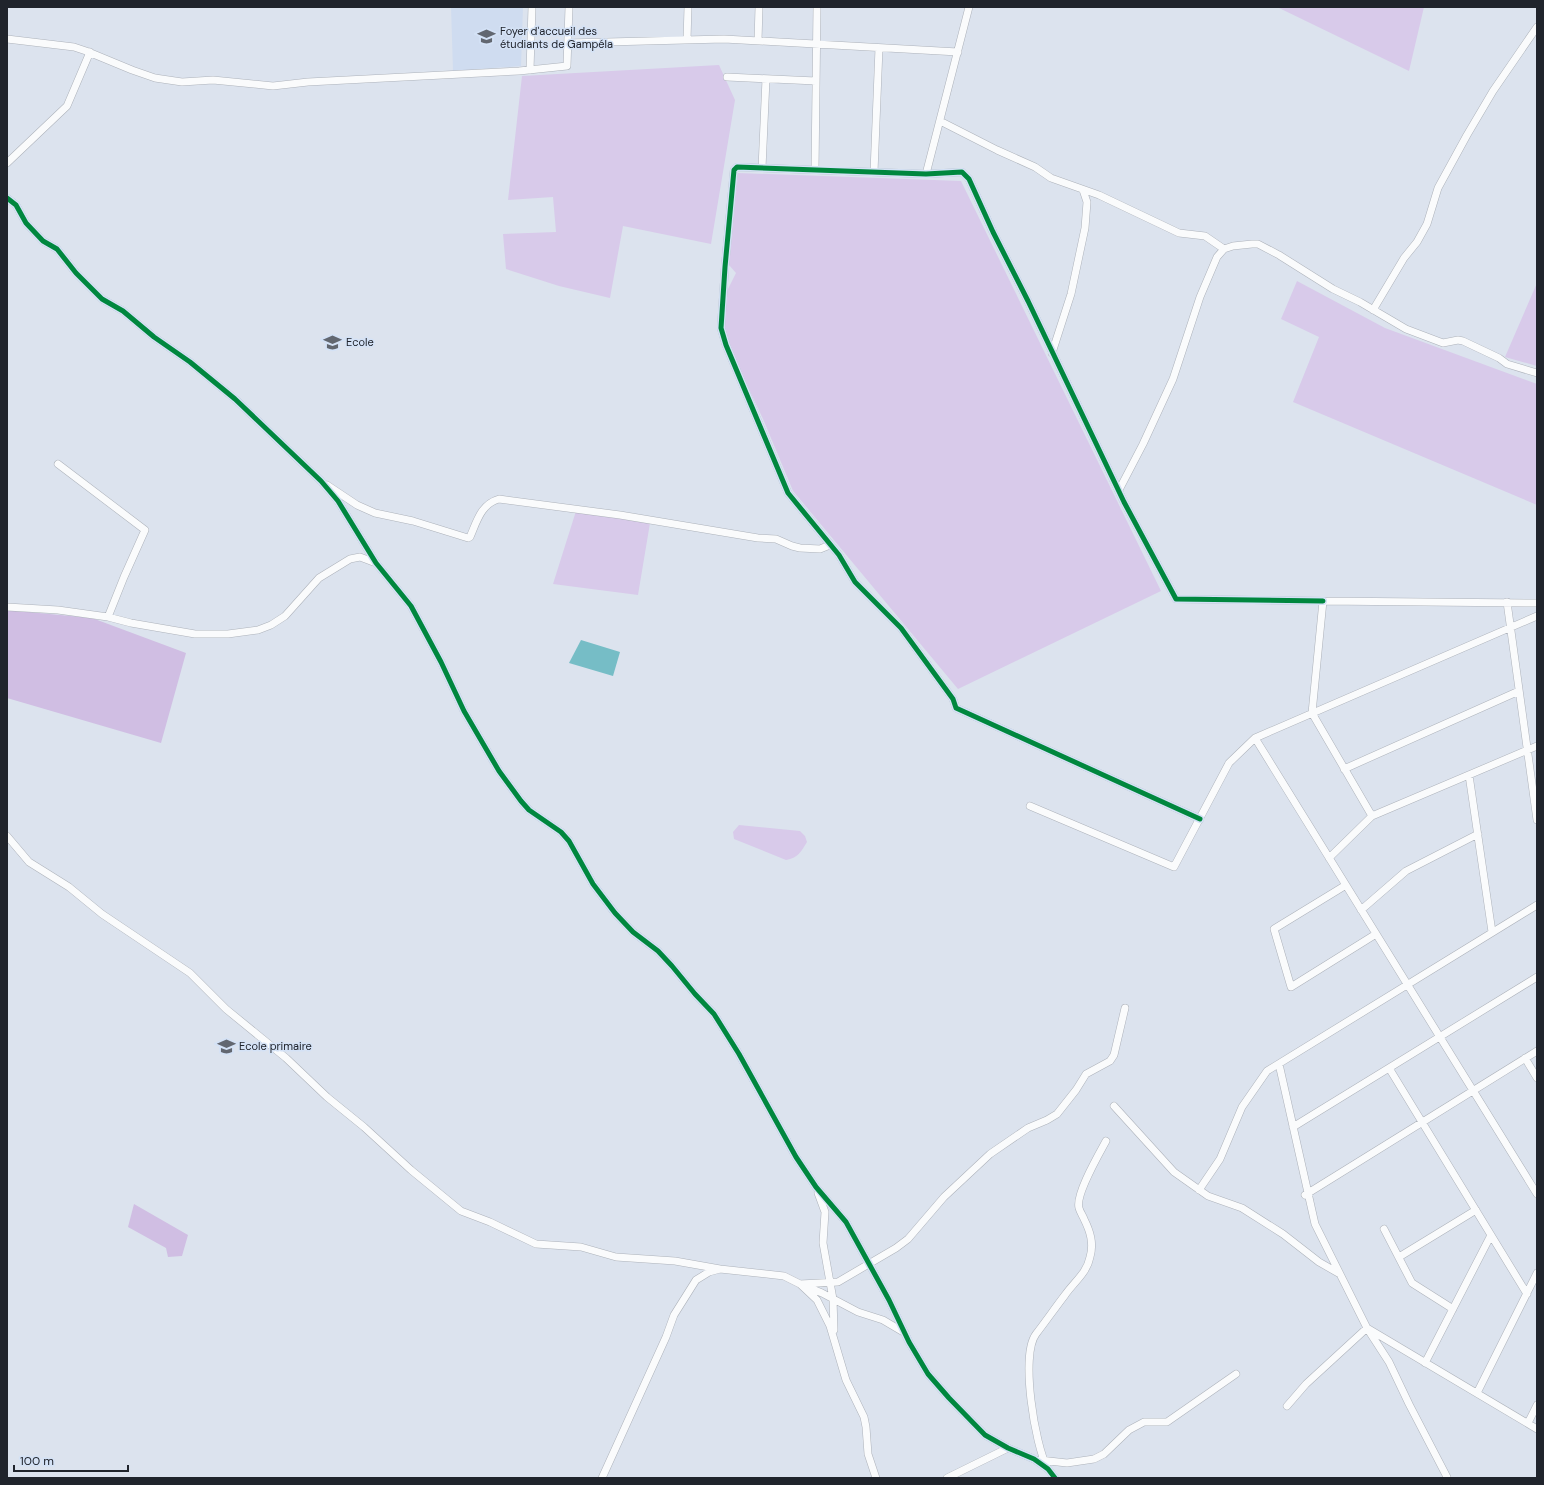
<svg xmlns="http://www.w3.org/2000/svg" width="1544" height="1485" font-family="'DM Sans',sans-serif">
	<style>
		.built { fill: #cfdcf0 }
		.green { fill: #d8caea }
		.forest { fill: #d0bee3 }
		.water { fill: #76bdc6 }
		.lines { fill: none; stroke-linecap: round; stroke-linejoin: round }
		.minor-casing { stroke: #adb2ba; stroke-width: 8 }
		.minor { stroke: #fafbfc; stroke-width: 7 }
		.cycleway-casing { stroke: #d4e2f6; stroke-width: 8 }
		.cycleway { stroke: #00873e; stroke-width: 5 }
		.labels { text-anchor: middle; dominant-baseline: central; stroke-width: 3; stroke-linejoin: round; paint-order: stroke }
		.poi-label { font-size: 11px; fill: #20242c; stroke: #d4e2f6; text-anchor: start }
	</style>
	<rect width="100%" height="100%" fill="#dce3ee"/>
	<path class="built" d="M 451,7 L 523,7 L 521,66 L 453,71 Z"/>
	<path class="green" d="M 1277,7 L 1424,7 L 1409,71 Z
		M 719,65 L 735,100 L 711,244 L 623,226 L 610,298 L 559,286 L 506,269 L 503,234 L 556,232 L 553,197 L 508,200 L 522,76 Z
		M 738,173 L 961,181 L 1161,591 L 958,689 L 793,491 L 763,419 L 730,349 L 723,325 L 726,293 L 736,273 L 729,265 Z
		M 1297,281 L 1385,328 L 1537,384 L 1537,505 L 1293,402 L 1319,337 L 1281,319 Z
		M 1537,283 L 1537,366 L 1505,357 Z
		M 576,511 L 650,523 L 638,595 L 553,584 Z
		M 739,825 L 800,831 L 805,836 L 807,842 C 801,852 798,858 786,860 L 734,839 L 733,832 Z"/>
	<path class="forest" d="M 7,610 L 92,618 L 186,653 L 161,743 L 7,698 Z
		M 134,1204 L 188,1235 L 182,1256 L 168,1257 L 166,1248 L 128,1227 Z"/>
	<path class="water" d="M 581,640 L 620,652 L 613,676 L 569,663 Z"/>
	<g class="lines">
		<defs>
			<path id="minor" d="M 7,39 L 74,47 L 86,51 L 132,70 L 155,78 L 182,82 L 213,80 L 273,86 L 308,82 L 519,71 L 567,66 L 569,7
				M 687,40 L 688,7
				M 758,41 L 759,7
				M 568,43 L 724,39 L 958,52
				M 530,70 L 532,7
				M 727,77 L 816,81
				M 940,121 L 997,150 L 1035,167 L 1051,178 L 1099,195 L 1179,233 L 1205,236 L 1224,249
				M 7,163 L 67,106 L 90,52
				M 762,168 L 766,79
				M 815,170 L 817,7
				M 874,172 L 879,48
				M 926,174 L 969,7
				M 7,198 L 16,205 L 26,223 L 43,241 L 57,249 L 76,273 L 102,299 L 123,311 L 154,337 L 190,362 L 235,399 L 321,481 L 338,501 L 376,563 L 411,606 L 441,662 L 464,711 L 499,771 L 521,801 L 529,810 L 561,832 L 569,841 L 593,884 L 615,913 L 633,932 L 658,951 L 672,966 L 695,994 L 714,1014 L 739,1054 L 796,1157 L 816,1187 L 846,1222 L 889,1300 L 909,1342 L 928,1374 L 949,1398 L 985,1435 L 1008,1448 L 1034,1459 L 1048,1469 L 1055,1478
				M 1373,310 L 1404,258 L 1417,242 L 1427,224 L 1438,188 L 1467,135 L 1493,91 L 1537,27
				M 1052,353 L 1071,294 L 1085,228 L 1087,202 L 1083,190
				M 58,464 L 145,530 L 124,577 L 108,617
				M 327,485 L 357,505 L 375,513 L 413,521 L 468,538 L 470,537 C 477,521 481,504 499,499 L 620,515 L 758,538 L 776,539 L 792,546 L 800,548 L 820,549 L 830,545
				M 1119,490 L 1143,444 L 1173,379 L 1200,297 L 1217,257 L 1224,249 L 1233,246 L 1252,244 L 1258,244 L 1279,255 L 1333,289 L 1360,302 L 1406,329 L 1443,343 L 1458,340 L 1463,341 L 1499,358 L 1507,364 L 1537,373
				M 1507,602 L 1537,820
				M 7,607 L 58,610 L 108,617 L 131,623 L 195,634 L 228,634 L 258,630 L 271,625 L 285,616 L 319,578 L 350,559 L 360,557 L 376,563
				M 1255,738 L 1537,1194
				M 1344,769 L 1519,691
				M 1469,775 L 1492,932
				M 1030,806 L 1174,867 L 1229,763 L 1255,738 L 1537,616
				M 1372,816 L 1312,713 L 1323,601 L 1537,603
				M 1200,819 L 956,708 L 953,699 L 901,628 L 855,582 L 839,555 L 788,493 L 726,345 L 721,328 L 725,267 L 734,170 L 737,167 L 926,174 L 962,172 L 969,179 L 993,232 L 1028,301 L 1124,502 L 1176,599 L 1323,601
				M 7,836 L 29,862 L 69,887 L 102,914 L 190,973 L 226,1009 L 286,1058 L 327,1097 L 364,1127 L 411,1170 L 461,1211 L 490,1222 L 536,1244 L 581,1247 L 616,1257 L 675,1261 L 720,1269
				M 1329,858 L 1372,816 L 1537,746
				M 1346,885 L 1274,929 L 1291,987 L 1376,934
				M 1361,910 L 1406,871 L 1478,834
				M 1525,1058 L 1537,1078
				M 1279,1064 L 1315,1224 L 1367,1328 L 1537,1429
				M 1389,1068 L 1527,1294
				M 1114,1106 L 1174,1172 L 1208,1196 L 1242,1208 L 1283,1234 L 1319,1262 L 1340,1274
				M 1293,1127 L 1537,977
				M 1199,1190 L 1220,1159 L 1242,1107 L 1267,1071 L 1537,905
				M 818,1193 L 825,1212 L 823,1243 L 833,1299 L 834,1330
				M 1305,1195 L 1537,1051
				M 1384,1229 L 1412,1283 L 1453,1309
				M 1399,1257 L 1476,1210
				M 905,1333 L 883,1320 L 858,1312 L 822,1293 L 800,1284 L 838,1282 L 896,1248 L 908,1239 L 944,1197 L 990,1154 L 1028,1128 L 1047,1120 L 1057,1114 L 1076,1090 L 1086,1074 L 1110,1061 L 1114,1055 L 1125,1008
				M 1425,1363 L 1491,1235
				M 1477,1393 L 1537,1273
				M 1287,1406 L 1306,1384 L 1367,1328 L 1389,1362 L 1409,1404 L 1447,1477
				M 1528,1423 L 1537,1405
				M 1040,1460 L 1067,1463 L 1094,1459 L 1104,1454 L 1129,1430 L 1144,1422 L 1167,1422 L 1236,1374
				M 1047,1467 C 1035,1445 1020,1355 1036,1334 C 1046,1321 1055,1308 1065,1295 C 1074,1282 1087,1273 1090,1257 C 1094,1243 1090,1231 1084,1219 C 1083,1216 1080,1212 1079,1208 C 1075,1195 1099,1154 1106,1141
				M 602,1478 L 666,1337 L 674,1315 L 696,1280 L 709,1272 L 720,1269 L 784,1276 L 800,1284 L 817,1300 L 830,1326 L 846,1380 L 864,1417 L 866,1427 L 868,1454 L 876,1478
				M 947,1478 L 1008,1448"/>
		</defs>
		<use href="#minor" class="minor-casing"/>
		<use href="#minor" class="minor"/>
		<defs>
			<path id="cycleway" d="M 7,198 L 16,205 L 26,223 L 43,241 L 57,249 L 76,273 L 102,299 L 123,311 L 154,337 L 190,362 L 235,399 L 321,481 L 338,501 L 376,563 L 411,606 L 441,662 L 464,711 L 499,771 L 521,801 L 529,810 L 561,832 L 569,841 L 593,884 L 615,913 L 633,932 L 658,951 L 672,966 L 695,994 L 714,1014 L 739,1054 L 796,1157 L 816,1187 L 846,1222 L 889,1300 L 909,1342 L 928,1374 L 949,1398 L 985,1435 L 1008,1448 L 1034,1459 L 1048,1469 L 1055,1478
				M 1200,819 L 956,708 L 953,699 L 901,628 L 855,582 L 839,555 L 788,493 L 726,345 L 721,328 L 725,267 L 734,170 L 737,167 L 926,174 L 962,172 L 969,179 L 993,232 L 1028,301 L 1124,502 L 1176,599 L 1323,601"/>
		</defs>
		<use href="#cycleway" class="cycleway-casing"/>
		<use href="#cycleway" class="cycleway"/>
	</g>
	<defs>
		<symbol id="university-bare" viewBox="-9 -9 18 18"><path d="M0-5L7-2L0 1L-7-2ZM-4 1L0 2.5L4 1V4Q0 6-4 4Z" fill="#626770" stroke="#d4e2f6" stroke-width="2.5" paint-order="stroke"/></symbol>
		<symbol id="school-bare" viewBox="-9 -9 18 18"><path d="M0-5L7-2L0 1L-7-2ZM-4 1L0 2.5L4 1V4Q0 6-4 4Z" fill="#626770" stroke="#d4e2f6" stroke-width="2.5" paint-order="stroke"/></symbol>
	</defs>
	<g fill-rule="evenodd">
		<use href="#university-bare" x="474" y="24" width="25" height="25"/>
		<use href="#school-bare" x="320" y="330" width="25" height="25"/>
		<use href="#school-bare" x="214" y="1034" width="25" height="25"/>
	</g>
	<g class="labels">
		<g class="poi-label">
			<text x="500" y="31">Foyer d'accueil des<tspan x="500" dy="13">étudiants de Gampéla</tspan></text>
			<text x="346" y="342">Ecole</text>
			<text x="239" y="1046">Ecole primaire</text>
		</g>
	</g>
	<rect width="1544" height="1485" fill="none" stroke="#20242c" stroke-width="16"/>
	<path d="M14 1465v6h114v-6" fill="none" stroke="#20242c" stroke-width="2"/>
	<text x="20" y="1465" font-size="12" fill="#20242c" stroke="#d4e2f6" stroke-width="3" paint-order="stroke">100 m</text>
</svg>
